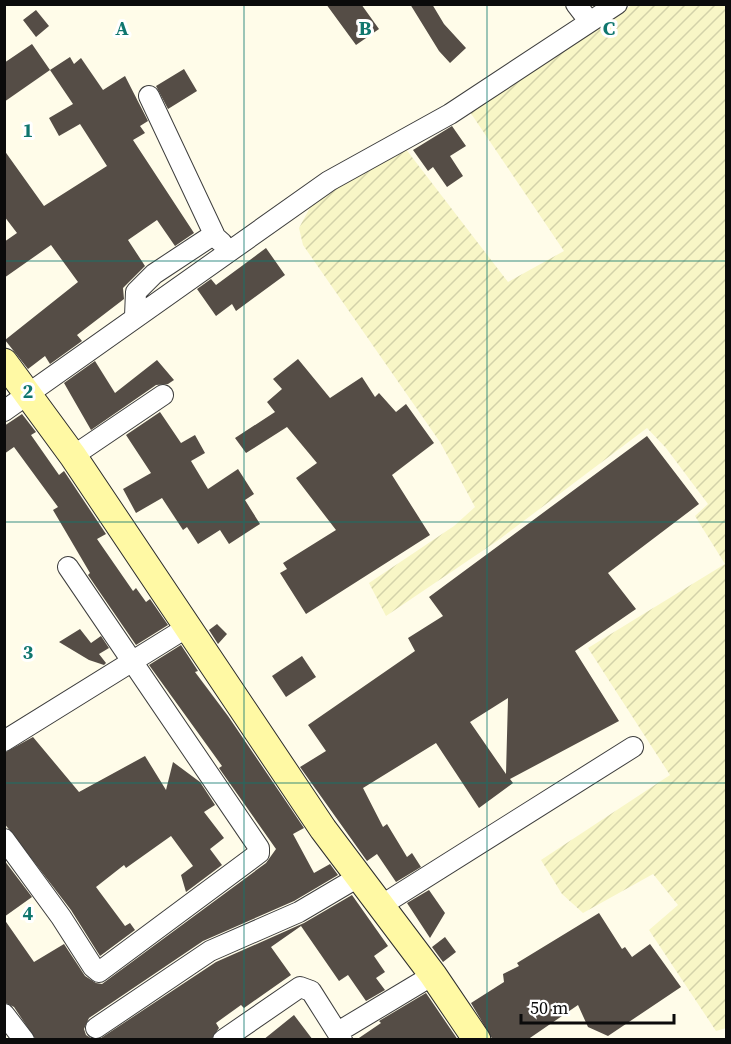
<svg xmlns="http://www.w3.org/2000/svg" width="731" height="1044" font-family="'Source Serif 4',serif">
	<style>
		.farmland { fill: url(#farmland-furrows) }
		.building { fill: #554d46; fill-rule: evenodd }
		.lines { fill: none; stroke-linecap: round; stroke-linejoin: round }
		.street-casing { stroke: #3e3e3e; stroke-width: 22 }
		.secondary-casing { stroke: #2d2d2d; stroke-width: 29 }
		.street { stroke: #fff; stroke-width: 20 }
		.secondary { stroke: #fff9a4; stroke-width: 27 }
		.grid { fill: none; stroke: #0f766e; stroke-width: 1.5; stroke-opacity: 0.55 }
		.grid-label { font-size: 20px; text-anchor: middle; font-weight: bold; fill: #0f766e; stroke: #fff; stroke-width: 6; stroke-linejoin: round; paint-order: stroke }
	</style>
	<defs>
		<pattern id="farmland-furrows" width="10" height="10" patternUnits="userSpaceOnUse" patternTransform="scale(1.5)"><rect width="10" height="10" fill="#f8f6c6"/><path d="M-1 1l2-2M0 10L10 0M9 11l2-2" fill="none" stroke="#d3d2a9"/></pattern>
	</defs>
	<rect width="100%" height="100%" fill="#fffce9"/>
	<path class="farmland" d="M 632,5 L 726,5 L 726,1028 L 716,1031 L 649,930 L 678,905 L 653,874 L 583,913 L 562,894 L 541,860 L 670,775 L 588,648 L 725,564 L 695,516 L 708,504 L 666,448 L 647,428 L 497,541 L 386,616 L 369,583 L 454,526 L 475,507 L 440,442 L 303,245 L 299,228 L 314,200 L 405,148 L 508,282 L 564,251 L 470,112 Z"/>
	<path class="building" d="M 326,4 L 361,4 L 379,29 L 356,45 Z
		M 410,4 L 432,4 L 444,24 L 466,48 L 450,63 L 439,51 Z
		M 36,10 L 49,26 L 36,37 L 23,20 Z
		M 32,44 L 50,70 L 70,57 L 74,64 L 81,58 L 103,90 L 125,76 L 148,121 L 140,126 L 145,133 L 133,140 L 194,233 L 175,246 L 157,220 L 128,240 L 145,266 L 123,288 L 124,299 L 77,335 L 82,341 L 50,364 L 45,356 L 28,369 L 5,340 L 78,282 L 51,245 L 4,278 L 4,242 L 17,233 L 4,216 L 4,150 L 44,206 L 107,166 L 80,124 L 59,136 L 49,118 L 73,104 L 50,70 L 4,102 L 4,63 Z
		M 184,69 L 197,91 L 168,109 L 156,86 Z
		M 452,126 L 466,146 L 450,156 L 463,176 L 447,187 L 433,167 L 428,171 L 413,150 Z
		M 266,248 L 285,275 L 236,311 L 232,304 L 216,316 L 197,289 L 211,279 L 216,285 Z
		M 298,359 L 330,398 L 362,377 L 375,397 L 379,393 L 396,412 L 406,404 L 434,443 L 392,475 L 430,535 L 306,614 L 280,573 L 287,569 L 283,563 L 336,530 L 296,478 L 317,463 L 287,427 L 246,453 L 235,438 L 275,412 L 267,402 L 282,389 L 273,379 Z
		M 157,360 L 174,380 L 168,384 L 156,385 L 91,430 L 64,383 L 95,361 L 115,393 Z
		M 160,412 L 181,443 L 195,435 L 205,453 L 191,461 L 208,489 L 238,469 L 254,494 L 245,500 L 260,524 L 229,544 L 220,530 L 198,544 L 187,527 L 183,530 L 162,498 L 136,513 L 123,489 L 151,473 L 126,435 Z
		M 22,414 L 36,432 L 31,435 L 59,475 L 64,471 L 106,534 L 97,539 L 133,591 L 136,588 L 146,602 L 150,599 L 168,625 L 136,645 L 88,575 L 90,573 L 53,510 L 58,507 L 14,447 L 4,454 L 4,426 Z
		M 647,436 L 699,504 L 608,573 L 636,609 L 575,651 L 619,721 L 510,779 L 513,783 L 479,808 L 436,743 L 363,788 L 383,827 L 387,824 L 407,857 L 412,853 L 421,867 L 396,882 L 377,854 L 367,861 L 300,767 L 326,751 L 308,725 L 415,651 L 408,638 L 443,616 L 429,597 ZM 508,698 L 506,774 L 470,722 Z
		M 217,624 L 227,634 L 218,644 L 209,630 Z
		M 80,629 L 91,643 L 101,636 L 109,648 L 99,654 L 106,663 L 104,665 L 89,660 L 59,642 Z
		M 181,645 L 198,671 L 195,672 L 228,716 L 304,828 L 293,834 L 314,873 L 330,864 L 338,875 L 294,901 L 203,941 L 89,1018 L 84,1029 L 86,1035 L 94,1040 L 36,1040 L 14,1007 L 4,1002 L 4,919 L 34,962 L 64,944 L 85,976 L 96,983 L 102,984 L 266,863 L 276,849 L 219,768 L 222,766 L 149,665 Z
		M 302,656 L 316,677 L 286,697 L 272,676 Z
		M 33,737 L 79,792 L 145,756 L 166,790 L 173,762 L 200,782 L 215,805 L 204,812 L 224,838 L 210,849 L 222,865 L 186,892 L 181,875 L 193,866 L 171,836 L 126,868 L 124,865 L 96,887 L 125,926 L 130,923 L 135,930 L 100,956 L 71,910 L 4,823 L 4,753 Z
		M 4,860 L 32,897 L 4,917 Z
		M 429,890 L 445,913 L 430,938 L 407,903 Z
		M 352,895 L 388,946 L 374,956 L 385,972 L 376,978 L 385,990 L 366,1001 L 348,975 L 339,981 L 301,926 L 271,947 L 291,975 L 244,1008 L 241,1005 L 216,1023 L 219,1028 L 211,1040 L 98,1040 L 216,962 L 304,923 Z
		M 599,913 L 622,949 L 625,947 L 632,957 L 650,944 L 681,987 L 608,1036 L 588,1027 L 578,1005 L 527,1040 L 493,1040 L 471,1003 L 504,982 L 503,974 L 519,966 L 517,963 Z
		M 445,937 L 456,952 L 443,962 L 432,947 Z
		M 426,993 L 458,1040 L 356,1040 L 381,1023 L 379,1021 Z
		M 294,1015 L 313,1040 L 263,1040 Z"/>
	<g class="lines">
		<defs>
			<path id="street" d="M 576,4 L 589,21
				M 149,96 L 214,234
				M 135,316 L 136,292 L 154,274 L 213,235 L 222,243
				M 4,411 L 329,181 L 450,114 L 617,4
				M 73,456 L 163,395
				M 4,741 L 186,628
				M 4,839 L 61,917 L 93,967 L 99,972 L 259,853 L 259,848 L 68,567
				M 382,905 L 633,747
				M 4,1014 L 24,1040
				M 96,1028 L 210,951 L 299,912 L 360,876
				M 338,1032 L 433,975
				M 223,1040 L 300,987 L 311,991 L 342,1040"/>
			<path id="secondary" d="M 4,362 L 73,456 L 323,829 L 433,975 L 477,1040"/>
		</defs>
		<use href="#street" class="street-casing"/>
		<use href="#secondary" class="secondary-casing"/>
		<use href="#street" class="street"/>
		<use href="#secondary" class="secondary"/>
	</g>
	<path class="grid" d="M 244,4 L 244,1040M 487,4 L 487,1040M 4,261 L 726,261M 4,522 L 726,522M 4,783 L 726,783"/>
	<g class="grid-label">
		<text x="122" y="35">A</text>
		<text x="365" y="35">B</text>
		<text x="609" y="35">C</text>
		<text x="28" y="137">1</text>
		<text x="28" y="398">2</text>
		<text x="28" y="659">3</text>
		<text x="28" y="920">4</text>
	</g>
	<rect width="731" height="1044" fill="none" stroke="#0b0b0b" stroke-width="12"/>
	<path d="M521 1014v9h153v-9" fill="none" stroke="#0b0b0b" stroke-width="3"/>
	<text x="530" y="1014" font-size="18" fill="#0b0b0b" stroke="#ffffff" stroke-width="4.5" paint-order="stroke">50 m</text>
</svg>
